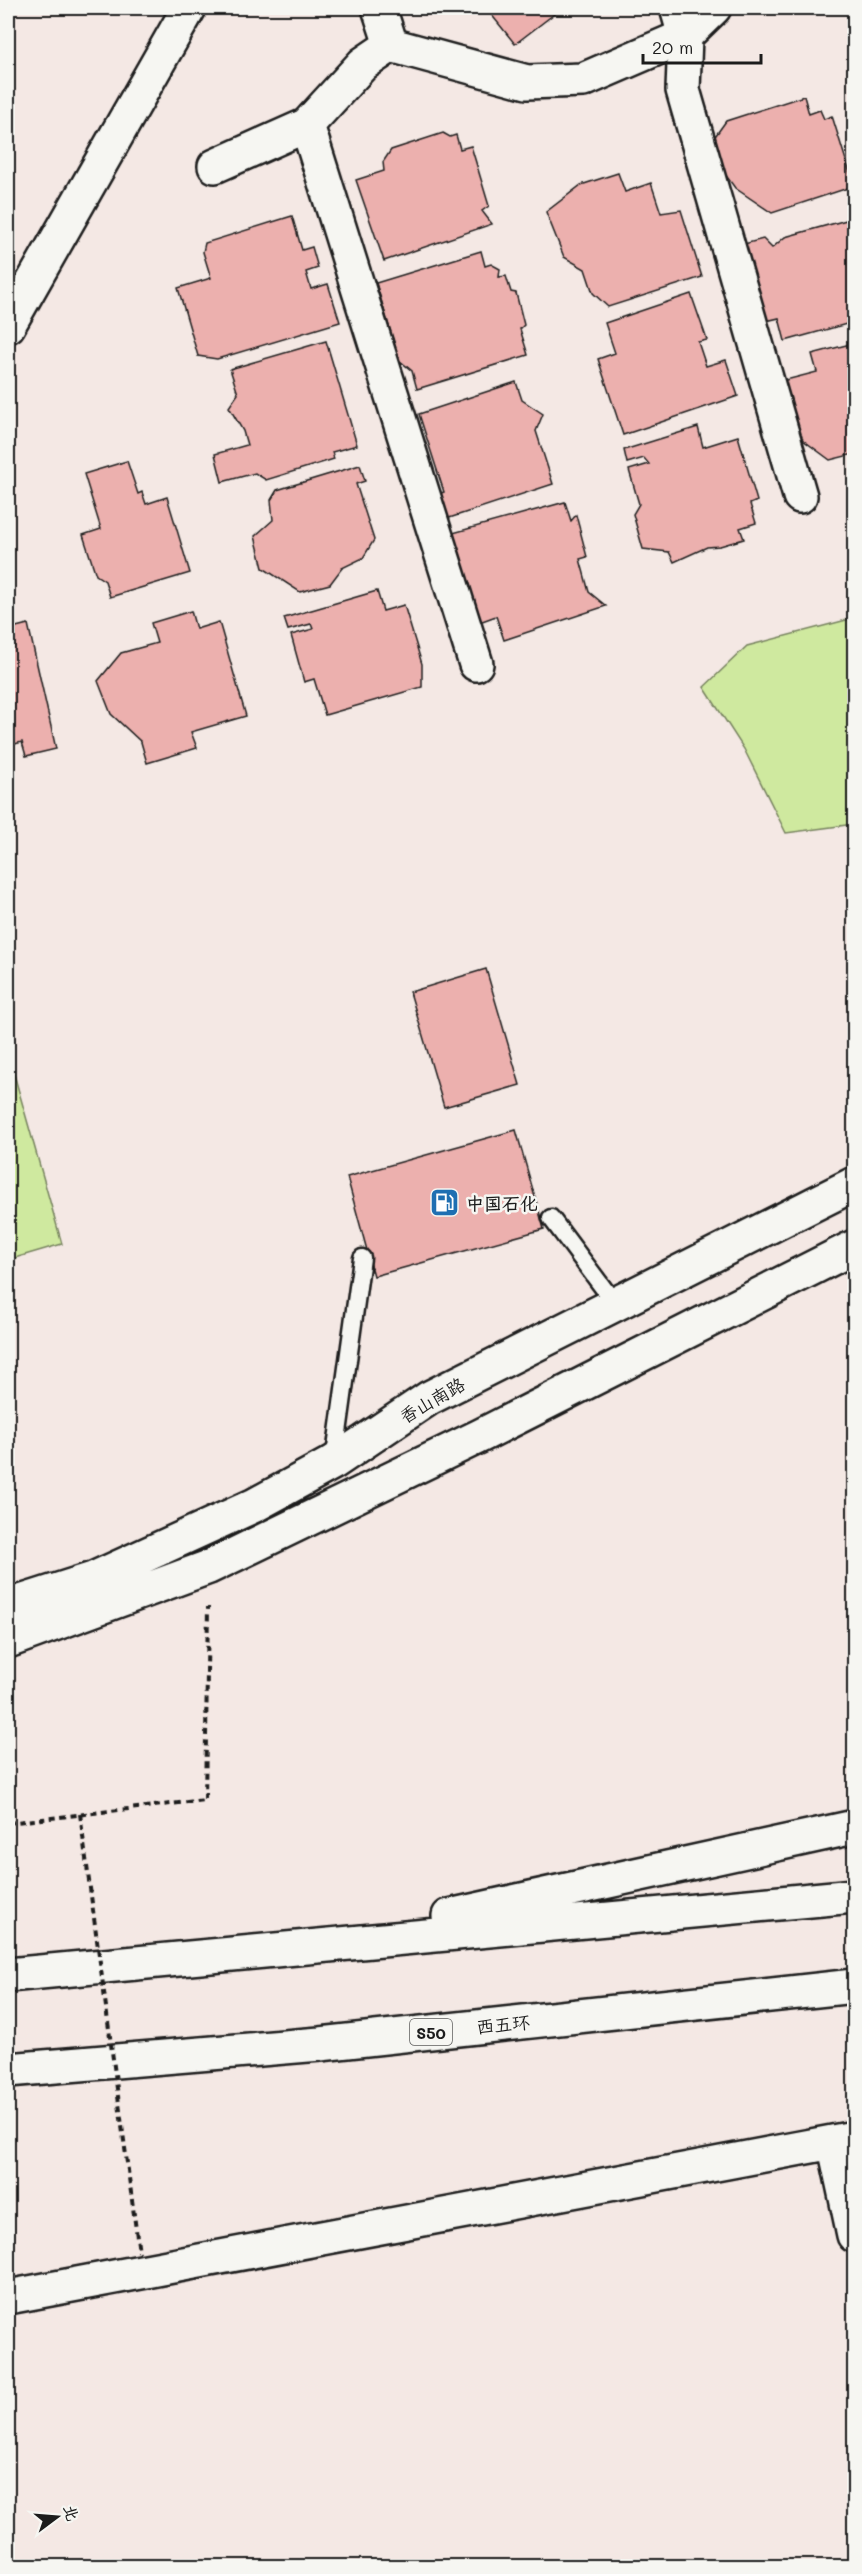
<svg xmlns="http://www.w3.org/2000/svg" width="862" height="2574" font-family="Mali,'LXGW WenKai TC',sans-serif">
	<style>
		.green { fill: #cfe99f; stroke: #76825e; stroke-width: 1.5 }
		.building { fill: #ecb0ae; stroke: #1c1c1c; stroke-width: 1.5 }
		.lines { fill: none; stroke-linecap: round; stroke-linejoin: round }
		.lane-casing { stroke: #1c1c1c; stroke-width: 21 }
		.street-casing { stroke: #1c1c1c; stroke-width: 38 }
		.secondary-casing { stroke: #1c1c1c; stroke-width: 38 }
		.highway-casing { stroke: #1c1c1c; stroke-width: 38 }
		.path { stroke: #1c1c1c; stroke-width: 4; stroke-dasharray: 6 4.5; stroke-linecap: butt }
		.lane { stroke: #f6f6f2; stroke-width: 16 }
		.street { stroke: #f6f6f2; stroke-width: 33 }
		.secondary { stroke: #f6f6f2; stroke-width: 33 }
		.highway { stroke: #f6f6f2; stroke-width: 33 }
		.path-bridge { stroke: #1c1c1c; stroke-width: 4; stroke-dasharray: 6 4.5; stroke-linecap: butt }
		.labels { text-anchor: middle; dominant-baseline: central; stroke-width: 5; stroke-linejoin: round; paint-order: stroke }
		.shield { fill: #f6f6f2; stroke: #5d5d5c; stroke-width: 1.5 }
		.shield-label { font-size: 16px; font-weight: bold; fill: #1c1c1c }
		.poi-label { font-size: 18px; font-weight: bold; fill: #1c1c1c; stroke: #f6f6f2; text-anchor: start }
		.street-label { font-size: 18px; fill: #1c1c1c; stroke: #f6f6f2 }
	</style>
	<rect width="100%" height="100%" fill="#f4e8e4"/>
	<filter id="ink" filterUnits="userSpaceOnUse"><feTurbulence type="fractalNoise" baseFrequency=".0167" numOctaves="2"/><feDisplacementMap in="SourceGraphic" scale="12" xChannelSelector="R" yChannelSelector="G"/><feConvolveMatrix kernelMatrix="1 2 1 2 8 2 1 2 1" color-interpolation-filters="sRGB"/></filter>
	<g filter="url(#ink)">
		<path class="green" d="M 854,618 L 854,824 L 786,833 L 744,749 L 704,687 L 747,646 Z
			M 8,1053 L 62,1244 L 8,1260 Z"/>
		<path class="building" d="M 486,8 L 562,8 L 515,44 Z
			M 804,96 L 809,114 L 820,110 L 824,119 L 832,116 L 854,186 L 772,213 L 735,188 L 717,163 L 711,142 L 726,121 Z
			M 443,133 L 450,137 L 456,135 L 460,149 L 471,146 L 489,206 L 482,211 L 492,224 L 384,261 L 356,180 L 384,171 L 383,162 L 391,150 Z
			M 618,173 L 625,192 L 651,183 L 661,213 L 681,210 L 702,277 L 608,307 L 593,293 L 585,269 L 564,257 L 546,212 L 581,185 Z
			M 292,216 L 302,250 L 312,247 L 318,268 L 306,272 L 311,289 L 328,284 L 340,322 L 217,359 L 198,356 L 178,288 L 211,278 L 203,252 L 205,243 Z
			M 850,219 L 854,233 L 854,322 L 785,341 L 779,318 L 766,321 L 744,244 L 763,239 L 772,248 L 785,237 Z
			M 481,251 L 485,266 L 491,264 L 500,269 L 499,277 L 506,276 L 511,292 L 516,293 L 524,325 L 520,329 L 528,355 L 417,389 L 412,371 L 399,360 L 376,283 Z
			M 691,294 L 707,340 L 698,342 L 706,366 L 726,360 L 738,396 L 623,435 L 598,359 L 615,353 L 605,323 Z
			M 326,341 L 357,445 L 332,452 L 334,459 L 266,480 L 255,473 L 222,482 L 215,454 L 247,445 L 243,431 L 229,407 L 238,394 L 230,369 Z
			M 854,343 L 854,454 L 830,460 L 803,440 L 792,417 L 782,381 L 817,372 L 812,354 Z
			M 516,382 L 522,400 L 543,414 L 536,431 L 553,484 L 434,523 L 426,498 L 444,492 L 419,414 Z
			M 698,427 L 703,447 L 738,436 L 757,501 L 750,504 L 756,523 L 740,528 L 744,539 L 720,546 L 707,547 L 674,562 L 669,552 L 643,549 L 633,514 L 639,504 L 629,470 L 649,464 L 644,458 L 627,463 L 624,450 Z
			M 127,461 L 138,494 L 142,492 L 146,504 L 167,497 L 190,573 L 110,597 L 105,581 L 96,575 L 83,535 L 101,529 L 84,474 Z
			M 360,465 L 365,481 L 356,484 L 374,540 L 363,558 L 342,568 L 330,584 L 300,592 L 263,568 L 255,536 L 273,520 L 271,500 L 277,490 Z
			M 565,502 L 571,521 L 576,515 L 587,557 L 580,559 L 589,592 L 606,606 L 504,640 L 496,616 L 474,624 L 466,580 L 453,533 Z
			M 377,591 L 383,611 L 404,605 L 422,664 L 422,687 L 325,715 L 314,679 L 304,682 L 291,635 L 313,629 L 311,624 L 288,630 L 284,618 Z
			M 191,611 L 196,629 L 219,622 L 246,716 L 191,732 L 197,748 L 147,763 L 141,742 L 111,714 L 98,681 L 121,653 L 157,643 L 151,623 Z
			M 28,624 L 56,749 L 26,756 L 22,742 L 8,746 L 8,629 Z
			M 486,969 L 520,1085 L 444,1107 L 410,992 Z
			M 516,1130 L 544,1229 L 374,1276 L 347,1177 Z"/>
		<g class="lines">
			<defs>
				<path id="lane" d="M 551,1218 L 616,1305
					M 334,1462 L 362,1258"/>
				<path id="street" d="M 677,8 L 685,36 L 683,90 L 800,496
					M 391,45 L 527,82 L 583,80 L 685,36 L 714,8
					M 307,125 L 476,664
					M 215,166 L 307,125 L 363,64 L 391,45 L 379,8
					M 8,326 L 189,8
					M 834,2142 L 854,2235
					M 8,2297 L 854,2138"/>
				<path id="secondary" d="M 8,1606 L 93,1579 L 255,1505 L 334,1462 L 429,1398 L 854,1184
					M 8,1641 L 209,1567 L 480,1436 L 854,1247"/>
				<path id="highway" d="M 449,1916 L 854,1827
					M 8,1975 L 854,1896
					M 8,2070 L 320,2044 L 854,1986"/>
			</defs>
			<use href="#lane" class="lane-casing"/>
			<use href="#street" class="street-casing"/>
			<use href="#secondary" class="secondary-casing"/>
			<use href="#highway" class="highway-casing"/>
			<path class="path" d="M 8,1823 L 205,1800 L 208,1607"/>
			<use href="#lane" class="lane"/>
			<use href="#street" class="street"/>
			<use href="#secondary" class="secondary"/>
			<use href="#highway" class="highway"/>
			<path class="path-bridge" d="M 80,1814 L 139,2252"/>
		</g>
	</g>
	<defs>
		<symbol id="fuel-square" viewBox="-11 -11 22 22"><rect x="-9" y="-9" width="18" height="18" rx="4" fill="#1f6fb2" stroke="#f6f6f2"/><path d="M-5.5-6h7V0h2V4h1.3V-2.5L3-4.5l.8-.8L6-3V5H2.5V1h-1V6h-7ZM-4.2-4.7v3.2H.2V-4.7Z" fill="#fff"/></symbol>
	</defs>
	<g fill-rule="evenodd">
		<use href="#fuel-square" x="428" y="1186" width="33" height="33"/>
	</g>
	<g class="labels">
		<rect class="shield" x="410" y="2019" width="42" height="26" rx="4.5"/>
		<g class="shield-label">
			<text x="431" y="2032">S50</text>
		</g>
		<g class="poi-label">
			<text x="466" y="1203">中国石化</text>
		</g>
		<g class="street-label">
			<text transform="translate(432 1400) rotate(-30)">香山南路</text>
			<text transform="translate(503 2024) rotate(-6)">西五环</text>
		</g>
	</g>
	<rect width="862" height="2574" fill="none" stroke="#f6f6f2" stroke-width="30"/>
	<rect x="15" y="15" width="832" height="2544" fill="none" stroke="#1c1c1c" stroke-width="2" filter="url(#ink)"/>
	<g transform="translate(57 2517) rotate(74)" stroke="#f6f6f2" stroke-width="4.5" paint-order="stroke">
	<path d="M0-4.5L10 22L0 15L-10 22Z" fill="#1c1c1c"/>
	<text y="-9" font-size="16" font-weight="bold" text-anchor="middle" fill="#1c1c1c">北</text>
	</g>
	<path d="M643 54v9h118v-9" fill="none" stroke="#1c1c1c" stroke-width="3"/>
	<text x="652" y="54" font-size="18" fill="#1c1c1c" stroke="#f6f6f2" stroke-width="4.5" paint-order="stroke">20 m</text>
</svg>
